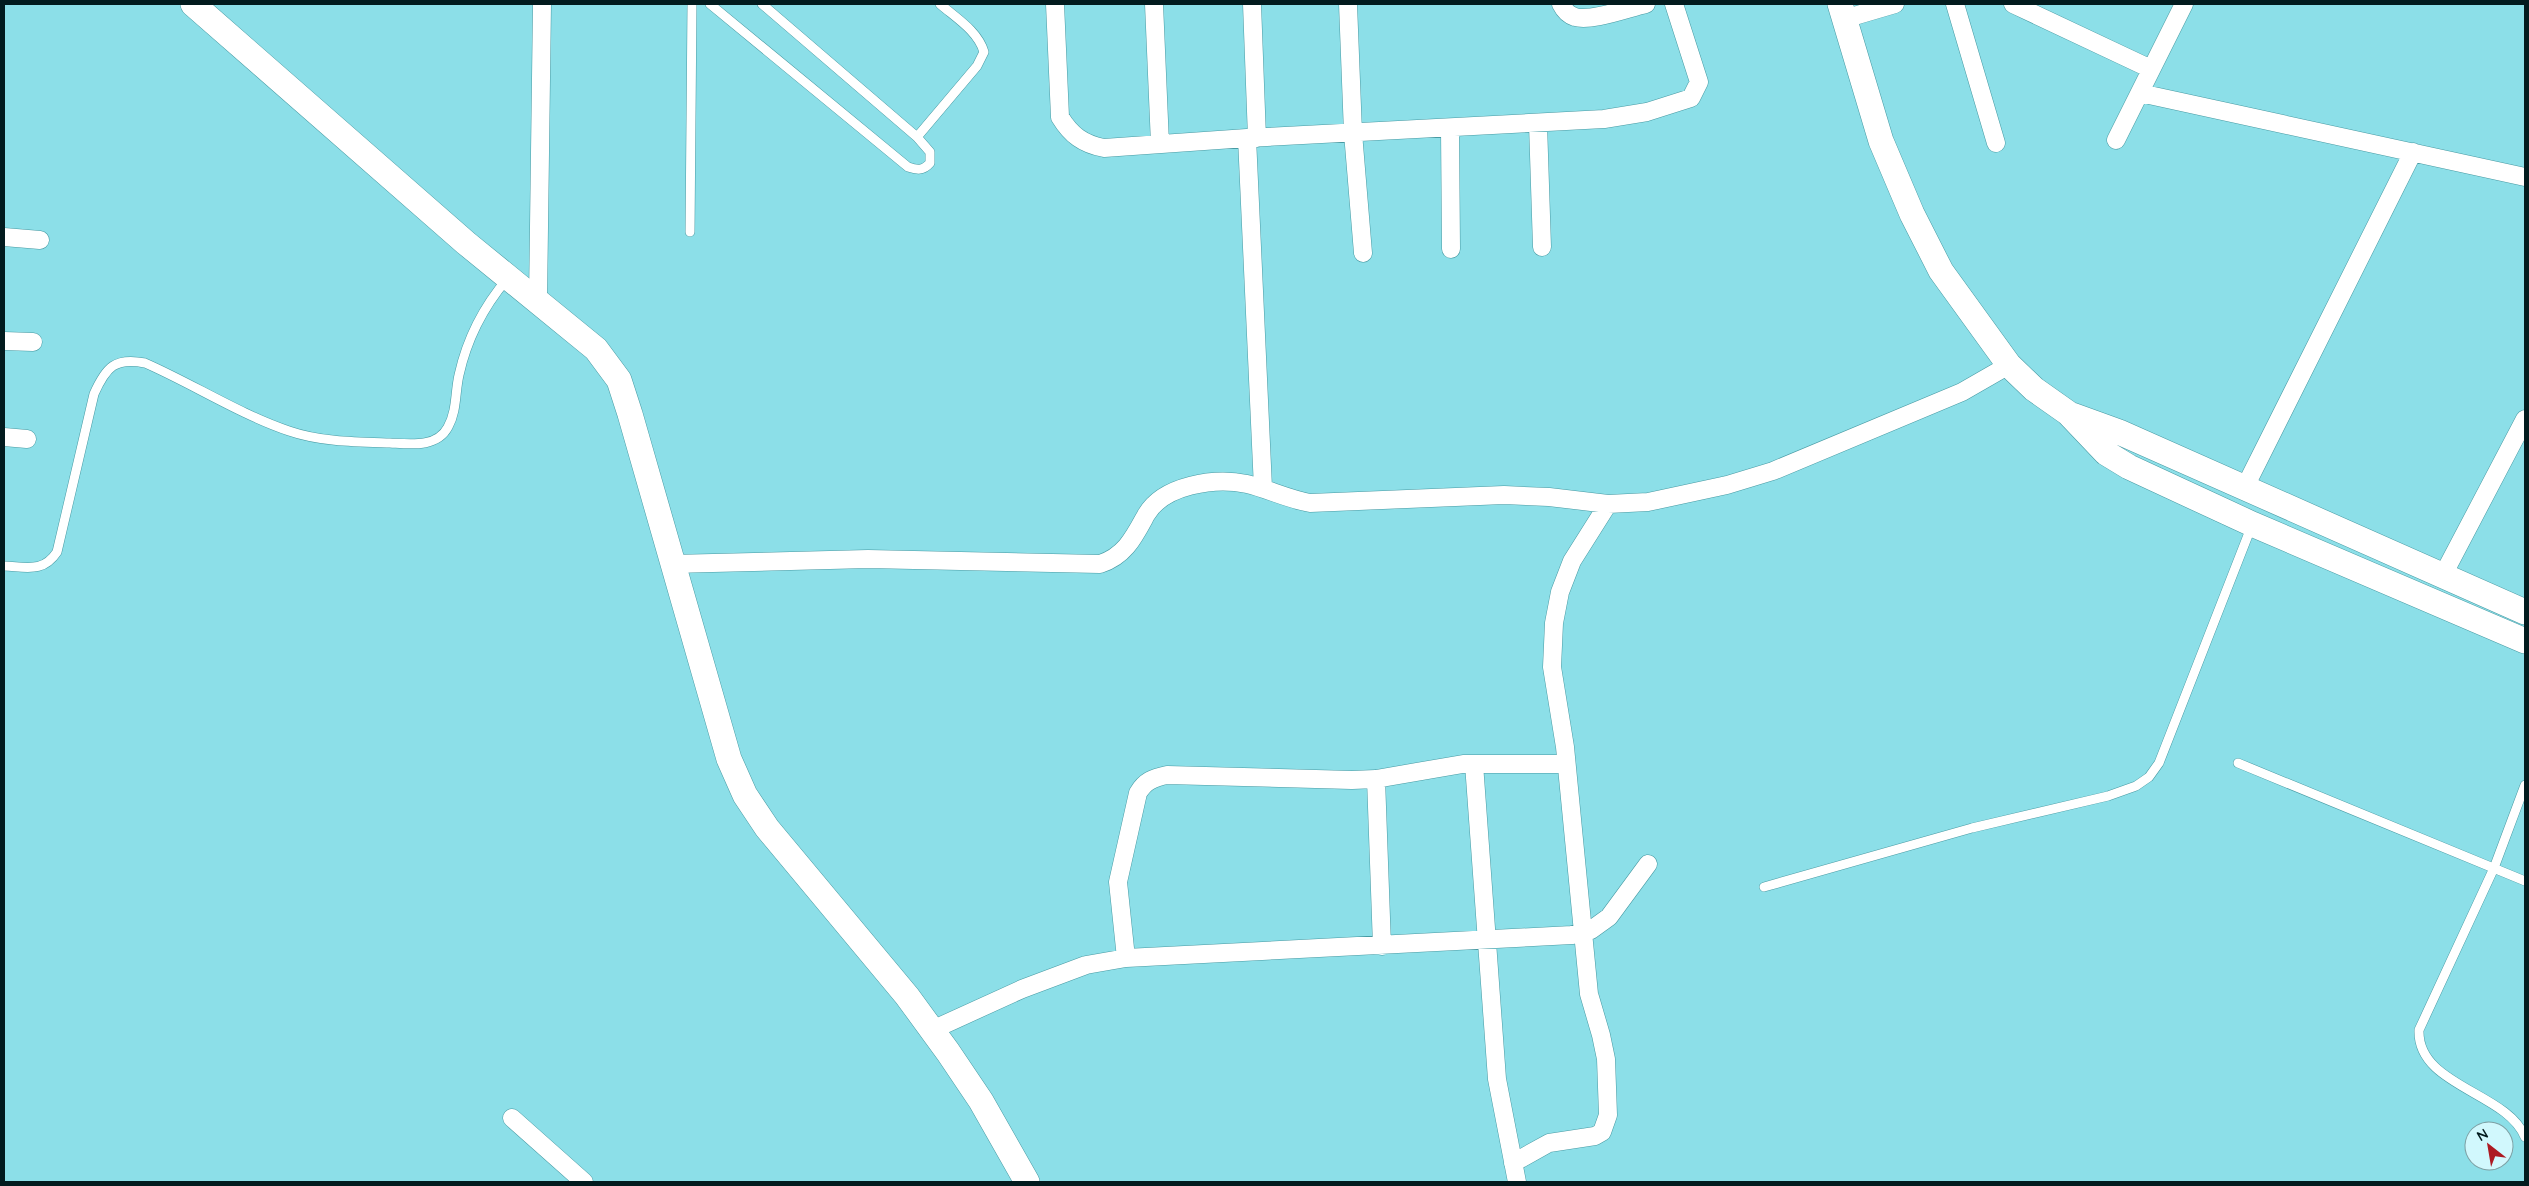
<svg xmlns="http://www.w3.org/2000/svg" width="2529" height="1186" font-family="Quicksand,sans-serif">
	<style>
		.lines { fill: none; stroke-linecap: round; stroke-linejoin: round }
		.lane-casing { stroke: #479aa3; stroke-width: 10 }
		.street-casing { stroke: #479aa3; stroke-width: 19 }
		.secondary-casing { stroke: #479aa3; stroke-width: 26 }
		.lane { stroke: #fff; stroke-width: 9 }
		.street { stroke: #fff; stroke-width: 18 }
		.secondary { stroke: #fff; stroke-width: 25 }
	</style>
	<rect width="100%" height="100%" fill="#8cdfe8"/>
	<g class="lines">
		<defs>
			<path id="lane" d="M 710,4 L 908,167 C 917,170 923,171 930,163 L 930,152 L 917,137 L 762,4
				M 917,137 L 977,66 L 984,52 C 978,31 956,18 940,4
				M 690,232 L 692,4
				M 4,566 C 27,567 43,573 57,552 L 94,394 C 106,367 115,357 145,363 C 193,384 239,414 289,431 C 321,442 357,442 390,443 C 410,444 437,448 448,427 C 457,411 455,392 459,375 C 467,339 484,306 508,278
				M 2238,763 L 2525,881
				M 2525,785 L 2494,868 L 2419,1030 C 2417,1086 2507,1092 2525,1137
				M 1764,887 L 1972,828 L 2108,796 L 2136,786 L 2149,777 L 2159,763 L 2252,525"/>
			<path id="street" d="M 1055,4 L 1060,117 C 1071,135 1083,144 1104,148 L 1247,138 L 1604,119 L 1647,112 L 1691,98 L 1699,82 L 1674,4
				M 1154,4 L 1160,144
				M 1252,4 L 1257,138
				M 1348,4 L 1353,133 L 1363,253
				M 1561,4 C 1564,10 1568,15 1575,17 C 1591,22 1628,8 1646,4
				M 1955,4 L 1996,143
				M 2013,4 L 2151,69
				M 1844,19 L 1895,4
				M 2140,93 L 2525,177
				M 1538,124 L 1542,247
				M 1450,129 L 1451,249
				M 1247,138 L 1263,488
				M 2116,140 L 2184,4
				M 4,237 L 40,240
				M 538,301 L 542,4
				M 4,341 L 33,342
				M 4,437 L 27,439
				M 2244,489 L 2413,152
				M 672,564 L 868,559 L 1100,564 C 1125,556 1134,537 1146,515 C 1163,485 1215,477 1247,484 C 1268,489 1288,499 1310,503 L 1504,495 L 1549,497 L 1608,504 L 1648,502 L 1727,485 L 1773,471 L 1962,392 L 2009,365
				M 2442,577 L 2525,419
				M 1474,764 L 1497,1079 L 1517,1182
				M 1376,779 L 1382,946
				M 1126,958 L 1118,882 L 1138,793 C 1145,781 1153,778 1167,775 L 1352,780 L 1376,779 L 1463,764 L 1565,764
				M 932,1030 L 1022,989 L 1086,965 L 1126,958 L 1572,935 L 1591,930 L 1609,917 L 1648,864
				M 512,1118 L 584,1182
				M 1513,1163 L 1549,1143 L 1595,1136 L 1602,1132 L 1608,1115 L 1606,1059 L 1601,1035 L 1589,994 L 1565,747 L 1552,667 L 1554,623 L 1560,592 L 1572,561 L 1608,504"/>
			<path id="secondary" d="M 193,4 L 466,243 L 596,349 L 619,380 L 630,414 L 729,759 L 745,795 L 767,828 L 907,996 L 948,1052 L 981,1101 L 1027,1182
				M 1840,4 L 1881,141 L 1912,214 L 1941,271 L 2009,365 L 2034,389 L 2068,413 L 2106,453 L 2129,467 L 2252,524 L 2525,641
				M 2072,415 L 2119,432 L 2525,612"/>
		</defs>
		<use href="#lane" class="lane-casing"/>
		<use href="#street" class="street-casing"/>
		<use href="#secondary" class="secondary-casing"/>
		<use href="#lane" class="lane"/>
		<use href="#street" class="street"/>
		<use href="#secondary" class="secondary"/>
	</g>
	<rect width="2529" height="1186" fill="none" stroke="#021b1e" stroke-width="10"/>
	<g transform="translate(2489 1146) rotate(329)"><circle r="24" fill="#d1f8fd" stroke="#7ea0a4"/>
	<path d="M0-4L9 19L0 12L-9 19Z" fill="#ad1a22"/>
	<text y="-8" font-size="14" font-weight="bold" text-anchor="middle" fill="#021b1e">N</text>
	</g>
</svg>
